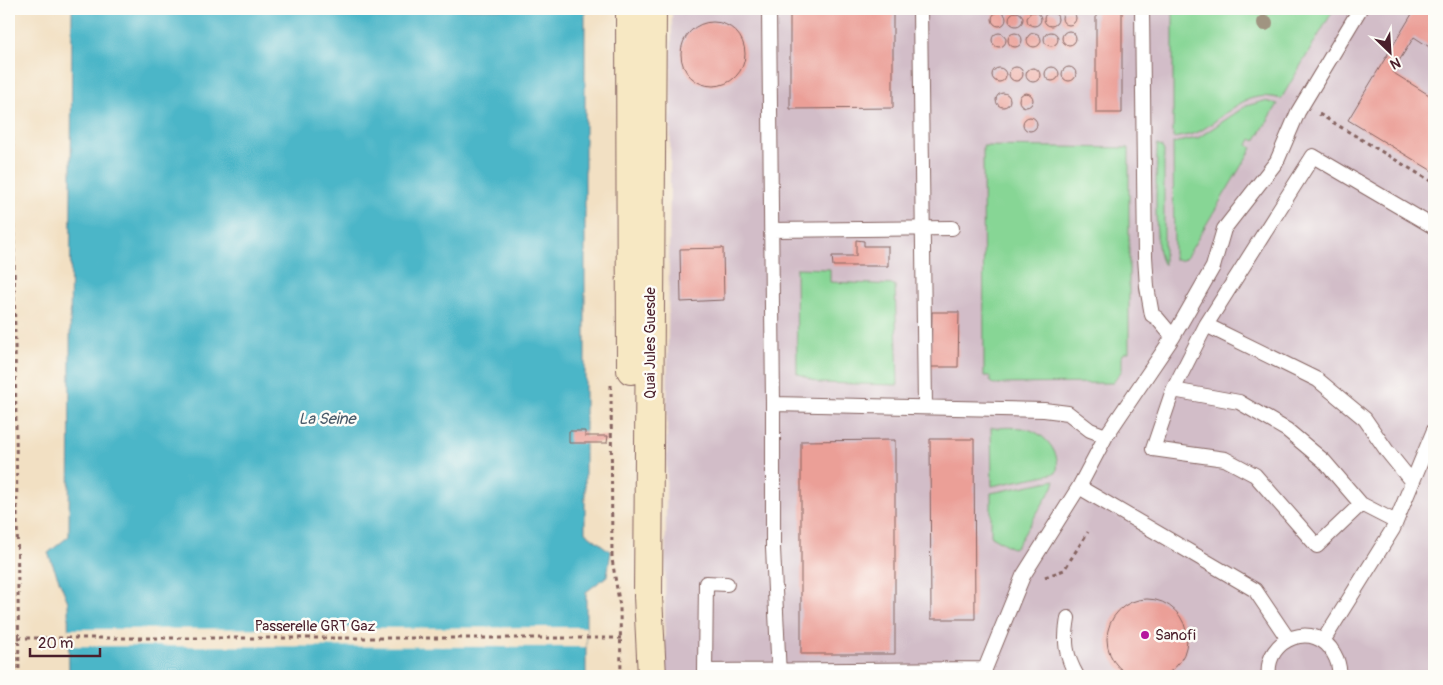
<svg xmlns="http://www.w3.org/2000/svg" width="1443" height="685" font-family="Pangolin,sans-serif">
	<style>
		.industrial { fill: #d2bdc8 }
		.green { fill: #87d695; stroke: #687a60 }
		.water { fill: #4bb6c8; stroke: #4a6a7a }
		.pier { fill: #f2e0c3 }
		.building { fill: #eb9f97 }
		.lines { fill: none; stroke-linecap: round; stroke-linejoin: round }
		.lane-casing { stroke: #856360; stroke-width: 16 }
		.secondary-casing { stroke: #856360; stroke-width: 30 }
		.path { stroke: #856360; stroke-width: 3; stroke-dasharray: 4 4; stroke-linecap: butt }
		.lane { stroke: #fff; stroke-width: 14 }
		.secondary { stroke: #f7e8c3; stroke-width: 28 }
		.tree { fill: #a09481 }
		.poi-dot { fill: #b5179e; stroke: #fdfcf7; stroke-width: 2 }
		.labels { text-anchor: middle; dominant-baseline: central; stroke-width: 5; stroke-linejoin: round; paint-order: stroke }
		.street-label { font-size: 15px; fill: #4a1f2b; stroke: #fdfcf7 }
		.poi-label { font-size: 15px; fill: #4a1f2b; stroke: #fdfcf7; text-anchor: start }
		.water-label { font-size: 16px; font-style: italic; fill: #4a5b6a; stroke: #fdfcf7 }
	</style>
	<rect width="100%" height="100%" fill="#fdfcf7"/>
	<filter id="ink" filterUnits="userSpaceOnUse"><feTurbulence type="fractalNoise" baseFrequency=".02" numOctaves="2"/><feDisplacementMap in="SourceGraphic" scale="10" xChannelSelector="R" yChannelSelector="G"/><feConvolveMatrix kernelMatrix="1 2 1 2 8 2 1 2 1" color-interpolation-filters="sRGB"/></filter>
	<filter id="wash" filterUnits="userSpaceOnUse"><feTurbulence type="fractalNoise" baseFrequency=".0096" numOctaves="4" result="noise"/><feDisplacementMap in="SourceGraphic" scale="20" xChannelSelector="R" yChannelSelector="G"/><feGaussianBlur stdDeviation="1.12" result="paint"/><feColorMatrix in="noise" values="0 0 0 0 0 0 0 0 0 0 0 0 0 0 0 0 0 1.4 0 .05"/><feComposite in="paint" operator="in"/></filter>
	<g filter="url(#wash)">
		<rect width="100%" height="100%" fill="#f2e0c3"/>
		<path class="industrial" d="M 672,9 L 1434,9 L 1434,676 L 664,676 Z"/>
		<path class="green" d="M 1173,9 L 1334,9 L 1281,99 C 1245,88 1228,115 1200,131 C 1193,135 1182,136 1173,138 Z
			M 1264,101 L 1278,104 L 1255,141 L 1251,139 L 1248,145 L 1252,148 L 1188,255 L 1183,260 L 1174,260 L 1173,143 L 1198,138 L 1246,106 Z
			M 1157,145 L 1162,147 L 1164,151 L 1164,265 C 1152,253 1157,166 1157,145 Z
			M 983,146 L 1129,148 L 1129,352 L 1125,352 L 1122,355 L 1122,370 L 1113,383 L 993,384 L 990,382 L 990,376 L 984,376 Z
			M 796,268 L 830,269 L 830,282 L 895,285 L 898,385 L 819,383 L 797,373 Z
			M 991,428 C 1002,428 1016,426 1027,429 C 1045,433 1063,455 1056,473 L 992,486 Z
			M 1055,480 L 1053,487 L 1016,547 L 1012,548 L 991,536 L 991,493 Z"/>
		<path class="water" d="M 72,9 L 585,9 L 585,532 L 611,552 L 607,576 L 586,592 L 586,676 L 69,676 L 68,602 L 48,553 L 69,536 Z"/>
		<path class="pier" d="M 586,627 L 586,647 L 68,646 L 68,629 Z"/>
		<g id="blocks">
			<path class="building" d="M 790,9 L 893,9 L 893,108 L 790,109 Z
				M 1096,9 L 1122,9 L 1122,113 L 1096,113 Z
				M 1415,9 L 1434,9 L 1434,50 L 1414,37 L 1392,72 L 1434,98 L 1434,172 L 1348,120 Z
				M1062 18a7 7 0 1 1 14 0a7 7 0 1 1-14 0Z
				M1027 19a7 7 0 1 1 14 0a7 7 0 1 1-14 0Z
				M1044 19a7 7 0 1 1 14 0a7 7 0 1 1-14 0Z
				M1009 19a7 7 0 1 1 14 0a7 7 0 1 1-14 0Z
				M992 19a7 7 0 1 1 14 0a7 7 0 1 1-14 0Z
				M681 54a32 32 0 1 1 64 0a32 32 0 1 1-64 0Z
				M1062 38a7 7 0 1 1 14 0a7 7 0 1 1-14 0Z
				M1044 39a7 7 0 1 1 14 0a7 7 0 1 1-14 0Z
				M1027 40a7 7 0 1 1 14 0a7 7 0 1 1-14 0Z
				M992 40a7 7 0 1 1 14 0a7 7 0 1 1-14 0Z
				M1008 40a7 7 0 1 1 14 0a7 7 0 1 1-14 0Z
				M1062 74a7 7 0 1 1 14 0a7 7 0 1 1-14 0Z
				M1009 74a7 7 0 1 1 14 0a7 7 0 1 1-14 0Z
				M1045 74a7 7 0 1 1 14 0a7 7 0 1 1-14 0Z
				M1026 75a7 7 0 1 1 14 0a7 7 0 1 1-14 0Z
				M992 75a7 7 0 1 1 14 0a7 7 0 1 1-14 0Z
				M1019 100a7 7 0 1 1 14 0a7 7 0 1 1-14 0Z
				M996 100a7 7 0 1 1 14 0a7 7 0 1 1-14 0Z
				M1023 124a7 7 0 1 1 14 0a7 7 0 1 1-14 0Z
				M 856,240 L 864,241 L 864,246 L 888,246 L 888,266 L 833,266 L 832,256 L 856,256 Z
				M 723,248 L 724,300 L 681,302 L 680,249 Z
				M 932,312 L 959,312 L 958,367 L 931,367 Z
				M 569,431 L 585,431 L 585,436 L 608,436 L 607,443 L 569,443 Z
				M 930,439 L 974,439 L 975,619 L 931,619 Z
				M 895,440 L 895,654 L 801,654 L 801,441 Z
				M1107 639a40 40 0 1 1 80 0a40 40 0 1 1-80 0Z"/>
		</g>
	</g>
	<g filter="url(#ink)">
		<use href="#blocks" fill-opacity="0" stroke="#856360" stroke-width="1"/>
		<g class="lines">
			<defs>
				<path id="lane" d="M 769,9 L 773,404 L 773,548 L 779,676
					M 920,9 L 925,407
					M 1142,9 L 1145,256 L 1147,287 L 1152,315 L 1157,318 L 1173,337
					M 772,230 L 952,228
					M 1206,325 L 1173,390 L 1153,449 L 1225,459 L 1255,475 L 1317,546 L 1361,504
					M 1173,390 L 1239,402 L 1287,430 L 1324,461 L 1361,504 L 1396,522
					M 773,404 L 1044,410 L 1068,413 L 1090,430 L 1106,436
					M 1412,482 L 1387,451 L 1365,419 L 1318,380 L 1206,325 L 1313,156 L 1434,227
					M 1079,487 L 1255,590 L 1288,639
					M 1068,618 C 1064,641 1065,655 1077,676
					M 1323,641 L 1393,529 L 1434,430
					M 705,671 L 706,583 L 727,584
					M 705,676 L 705,671 L 985,669
					M 985,676 L 985,669 L 1023,576 L 1079,487 L 1106,436 L 1173,337 L 1213,267 L 1224,229 L 1277,161 L 1298,112 L 1360,9
					M 1269,676 C 1264,638 1316,619 1334,654 C 1338,661 1340,668 1339,676"/>
				<path id="secondary" d="M 630,9 L 631,370
					M 652,9 L 648,596 L 652,676"/>
			</defs>
			<use href="#lane" class="lane-casing"/>
			<use href="#secondary" class="secondary-casing"/>
			<path class="path" d="M 11,9 L 19,676
				M 1319,114 L 1434,183
				M 611,385 L 612,559 L 620,607 L 621,676
				M 1045,577 L 1064,570 L 1088,532
				M 18,638 L 621,638"/>
			<use href="#lane" class="lane"/>
			<use href="#secondary" class="secondary"/>
		</g>
		<circle class="tree" cx="1265" cy="23" r="8"/>
	</g>
	<circle class="poi-dot" cx="1145" cy="635" r="5"/>
	<g class="labels">
		<g class="street-label">
			<text transform="translate(650 343) rotate(-90)">Quai Jules Guesde</text>
			<text x="315" y="626">Passerelle GRT Gaz</text>
		</g>
		<g class="poi-label">
			<text x="1155" y="635">Sanofi</text>
		</g>
		<g class="water-label">
			<text x="327" y="419">La Seine</text>
		</g>
	</g>
	<rect width="1443" height="685" fill="none" stroke="#fdfcf7" stroke-width="30"/>
	<g transform="translate(1390 52) rotate(155)" stroke="#fdfcf7" stroke-width="4" paint-order="stroke">
	<path d="M0-4L9 19L0 12L-9 19Z" fill="#4a1f2b"/>
	<text y="-8" font-size="14" font-weight="bold" text-anchor="middle" fill="#4a1f2b">N</text>
	</g>
	<path d="M30 648v8h70v-8" fill="none" stroke="#4a1f2b" stroke-width="2.5"/>
	<text x="38" y="648" font-size="15" fill="#4a1f2b" stroke="#fdfcf7" stroke-width="4" paint-order="stroke">20 m</text>
</svg>
